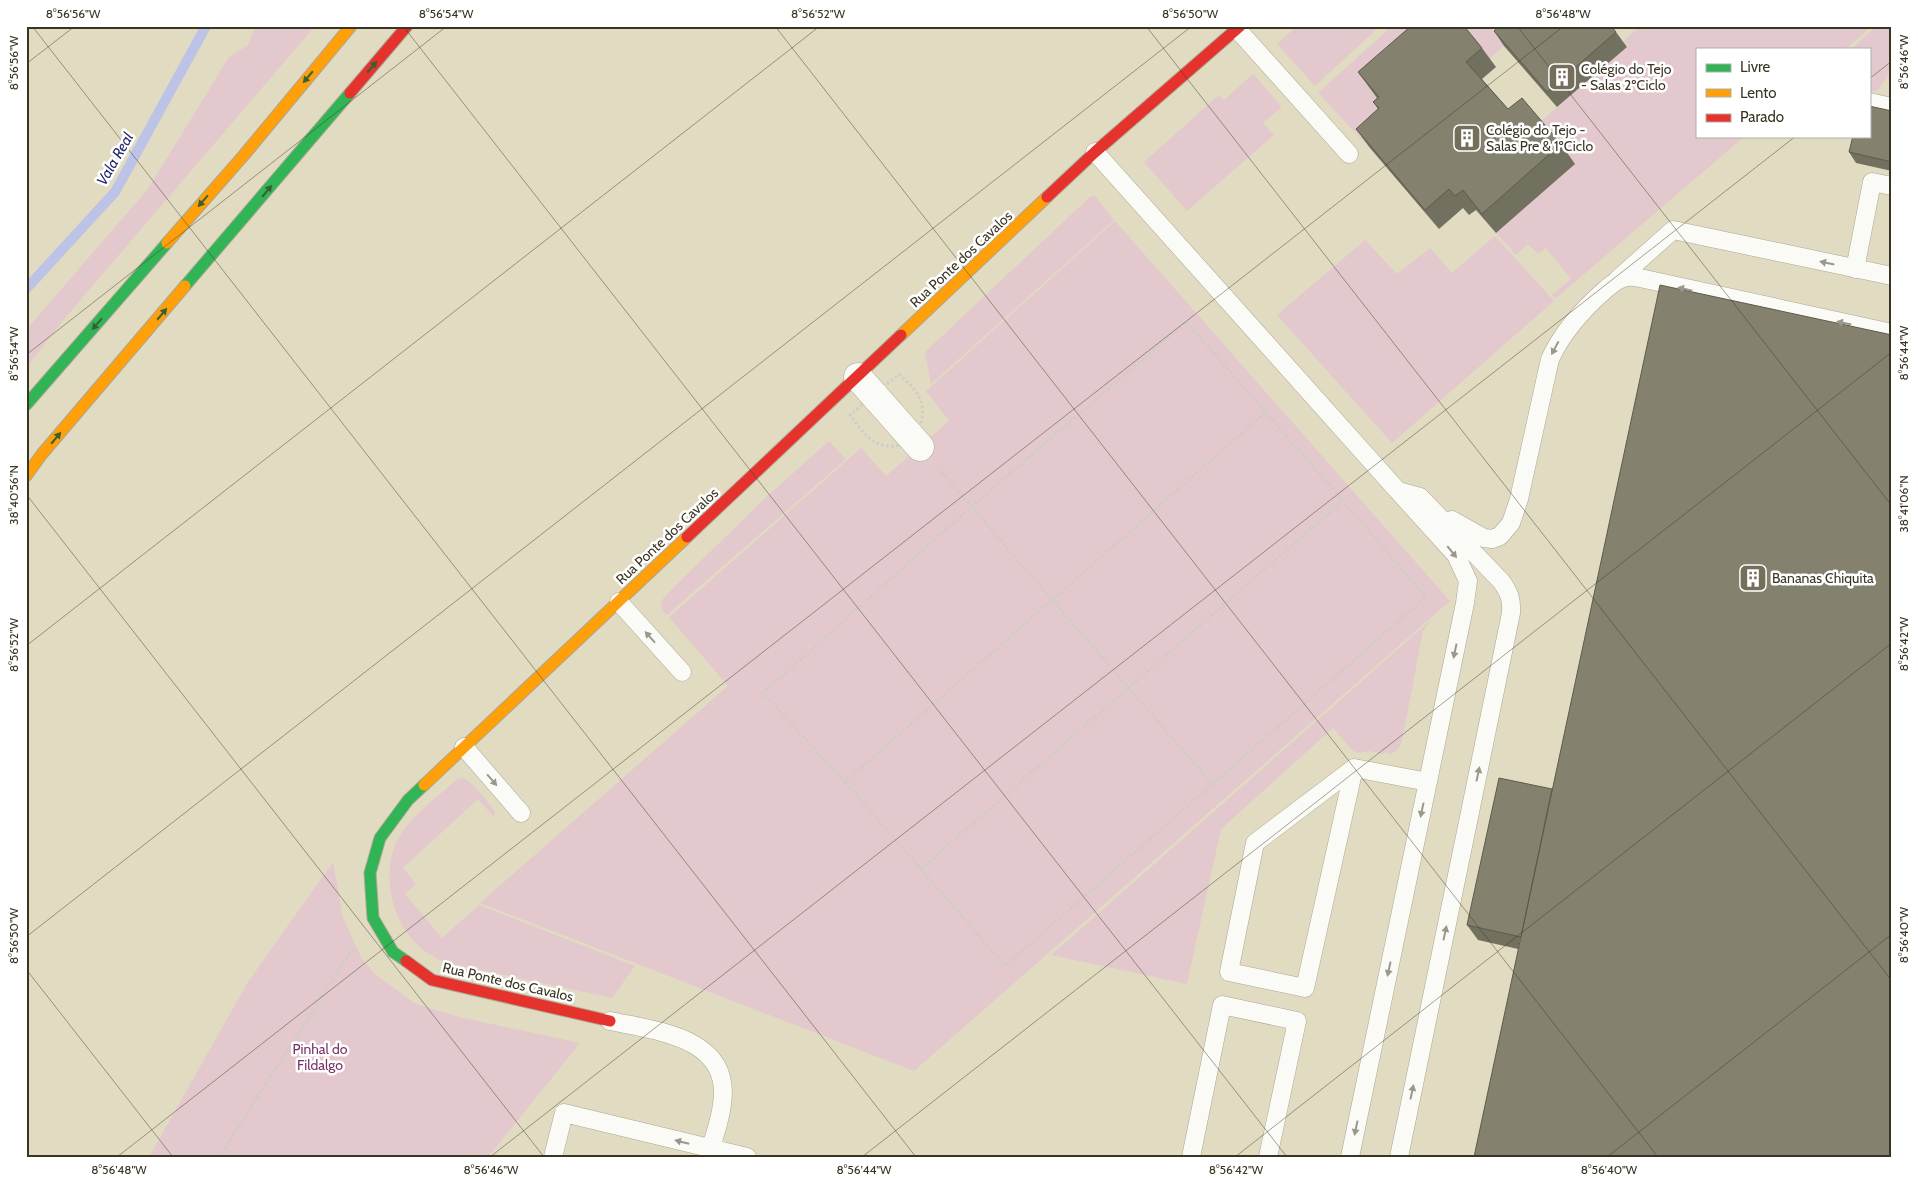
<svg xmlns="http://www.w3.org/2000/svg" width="1918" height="1183" font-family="Cabin,sans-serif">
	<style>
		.green { fill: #e3c8ce }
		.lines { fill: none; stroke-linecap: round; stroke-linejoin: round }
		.stream { stroke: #bdc3e7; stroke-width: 10 }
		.lane-casing { stroke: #aca793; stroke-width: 19 }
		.street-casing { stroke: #aca793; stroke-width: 29 }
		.fast-casing { stroke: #aca793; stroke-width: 13 }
		.slow-casing { stroke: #aca793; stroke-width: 13 }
		.jam-casing { stroke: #aca793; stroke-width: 13 }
		.path { stroke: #cfcdc6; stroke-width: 3; stroke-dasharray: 2.5 2.5; stroke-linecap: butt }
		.lane { stroke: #fafaf6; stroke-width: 18 }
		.street { stroke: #fafaf6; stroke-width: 28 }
		.fast { stroke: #30b455; stroke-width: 11 }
		.slow { stroke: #ff9f0a; stroke-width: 11 }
		.jam { stroke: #e5322d; stroke-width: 11 }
		.wall { fill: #72705f }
		.building { fill: #84826e; stroke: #5c5b4d }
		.oneway { fill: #366134 }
		.oneway2 { fill: #9a988c }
		.ticks { fill: none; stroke: #3a3523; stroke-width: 1; stroke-opacity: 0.45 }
		.labels { text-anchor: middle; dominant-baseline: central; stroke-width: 5; stroke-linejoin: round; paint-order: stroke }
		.poi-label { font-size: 14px; fill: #3a3523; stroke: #fff; text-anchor: start }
		.street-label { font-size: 14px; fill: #3a3523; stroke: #fff }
		.park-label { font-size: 14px; fill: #763168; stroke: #fff }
		.water-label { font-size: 15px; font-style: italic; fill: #272970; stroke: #fff }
		.neatline { fill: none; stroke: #3a3523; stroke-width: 2 }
		.ticks-label { font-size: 12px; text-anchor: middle; fill: #3a3523 }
	</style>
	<rect width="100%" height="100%" fill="#e1dbc1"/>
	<path class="green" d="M 250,26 L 315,26 L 65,318 L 26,368 L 26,330 L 148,189 L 229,57 L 248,45 L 254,30 Z
		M 1297,26 L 1380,26 L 1315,86 L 1277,44 Z
		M 1392,26 L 1446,26 L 1372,92 L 1392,116 L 1370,148 L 1318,93 Z
		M 1461,26 L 1527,26 L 1489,59 Z
		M 1640,26 L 1646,29 L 1648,26 L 1872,26 L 1846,49 L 1697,49 L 1697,136 L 1745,136 L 1555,299 L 1552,295 L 1571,279 L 1546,248 L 1538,254 L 1528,244 L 1516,255 L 1496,233 L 1575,164 L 1540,122 L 1628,46 L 1624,41 Z
		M 1877,26 L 1892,26 L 1892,68 L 1878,90 L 1869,92 L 1869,49 L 1851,49 Z
		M 1253,74 L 1282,107 L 1263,123 L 1274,135 L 1187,211 L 1144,162 L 1219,95 L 1224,100 Z
		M 1091,196 L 1095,196 L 1114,220 L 931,384 L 925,352 Z
		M 1115,221 L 1450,601 L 914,1071 L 480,903 L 728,686 L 669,617 L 861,448 L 886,476 L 949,421 L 926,391 Z
		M 1495,236 L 1554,301 L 1392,443 L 1277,315 L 1365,240 L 1397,274 L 1430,248 L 1452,273 Z
		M 829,441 L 846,459 L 667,615 L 662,610 L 661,601 L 673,588 L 762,501 Z
		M 1431,620 L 1423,631 L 1403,735 C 1401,744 1400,751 1390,754 L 1386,752 L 1383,754 L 1369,751 L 1358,753 L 1353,751 L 1333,728 L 1221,829 L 1187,984 L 1051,955 Z
		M 461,778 C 472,779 487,802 495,811 L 494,817 L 478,799 L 403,868 L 416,884 L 405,894 L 442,938 L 479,905 L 635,966 L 612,998 L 448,963 C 443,961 436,959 431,955 C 393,933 378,875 399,837 C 411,816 439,796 456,780 Z
		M 333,862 L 343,918 L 362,959 L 376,975 L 416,1004 L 459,1017 L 580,1043 L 488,1157 L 149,1157 L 248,982 Z"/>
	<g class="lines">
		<path class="stream" d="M 26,289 L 115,192 L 206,26"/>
		<defs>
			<path id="lane" d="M 1237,29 L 1349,154
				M 1869,102 L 1892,107
				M 1095,152 L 1398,491 L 1420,497 L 1501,581 C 1509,592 1512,599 1511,613 L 1399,1157
				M 1855,269 L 1872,182 L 1892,186
				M 1618,279 L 1673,230 L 1892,276
				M 1452,520 L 1484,538 L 1492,539 L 1500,536 L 1511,523 L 1519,499 L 1550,359 C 1563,331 1582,310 1605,290 C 1610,286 1615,281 1621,279 C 1627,276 1633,276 1640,278 L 1892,333
				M 619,602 L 682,672
				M 464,747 L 521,813
				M 1354,768 L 1255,843 L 1229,972 L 1305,988 L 1354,768 L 1428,782
				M 610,1021 C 657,1031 732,1037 722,1104 C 720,1122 713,1140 708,1157
				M 553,1157 L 564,1113 L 747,1157
				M 1191,1157 L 1222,1005 L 1297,1021 L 1268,1157
				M 1350,1157 L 1465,603 L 1468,581 L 1456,555 L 1398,491"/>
			<path id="street" d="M 858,377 L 920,447"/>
			<path id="fast" d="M 185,286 L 350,93
				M 26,405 L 167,243
				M 406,961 L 393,952 L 373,918 L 370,873 L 380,838 L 408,800 L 424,785"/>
			<path id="slow" d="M 167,243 L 244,155 L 351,26
				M 901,335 L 1047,197
				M 26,476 L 42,454 L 185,286
				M 424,785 L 687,537"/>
			<path id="jam" d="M 350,93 L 407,26
				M 1047,197 L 1095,152 L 1240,26
				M 687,537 L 901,335
				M 406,961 L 432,980 L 610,1021"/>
		</defs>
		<use href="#lane" class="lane-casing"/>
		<use href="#street" class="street-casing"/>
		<use href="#fast" class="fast-casing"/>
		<use href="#slow" class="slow-casing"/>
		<use href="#jam" class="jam-casing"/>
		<path class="path" d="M 899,374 C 906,381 915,388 919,397 C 930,420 914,448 888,446 C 870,445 860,428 850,415 Z
			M 1266,412 L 1343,501 L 921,869 L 845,782 Z
			M 938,468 L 1213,785
			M 845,782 L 763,693 L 971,507 L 1186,322 L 1266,412
			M 921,869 L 1005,966 L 1426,597 L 1343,501
			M 219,1157 L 354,947"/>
		<use href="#lane" class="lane"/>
		<use href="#street" class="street"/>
		<use href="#fast" class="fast"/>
		<use href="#slow" class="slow"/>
		<use href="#jam" class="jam"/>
	</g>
	<path class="wall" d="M 1494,31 L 1616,32 L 1627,47 L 1557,107 L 1504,46 Z
		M 1482,48 L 1496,67 L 1482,79 L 1508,109 L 1561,144 L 1575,164 L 1496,233 L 1476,210 L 1469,215 L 1463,208 L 1439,229 L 1370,148 L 1356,129 L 1378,109 L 1373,102 L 1377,98 L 1358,72 Z
		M 1892,111 L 1892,171 L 1856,163 L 1849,152 Z
		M 1552,789 L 1518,949 L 1478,940 L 1467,925 Z"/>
	<path class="building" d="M 1411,26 L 1464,26 L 1482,48 L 1466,62 L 1508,109 L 1522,98 L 1561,144 L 1482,214 L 1463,190 L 1455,196 L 1449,189 L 1425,210 L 1356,129 L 1379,108 L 1373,102 L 1379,97 L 1358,72 Z
		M 1499,26 L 1611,26 L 1616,32 L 1547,92 L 1494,31 Z
		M 1869,106 L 1892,111 L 1892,162 L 1849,152 L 1853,136 L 1869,136 Z
		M 1660,285 L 1892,335 L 1892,1157 L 1474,1157 Z
		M 1499,778 L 1552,789 L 1521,937 L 1467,925 Z"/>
	<defs><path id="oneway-solid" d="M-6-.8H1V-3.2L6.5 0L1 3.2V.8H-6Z" transform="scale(1.25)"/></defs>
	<g class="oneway">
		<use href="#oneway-solid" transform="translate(372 67) rotate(-50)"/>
		<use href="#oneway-solid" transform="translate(308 77) rotate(130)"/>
		<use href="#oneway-solid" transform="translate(267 191) rotate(-50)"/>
		<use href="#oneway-solid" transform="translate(203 201) rotate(131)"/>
		<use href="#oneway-solid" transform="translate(162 314) rotate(-50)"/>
		<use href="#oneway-solid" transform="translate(97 324) rotate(131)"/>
		<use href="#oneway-solid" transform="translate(56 438) rotate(-50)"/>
	</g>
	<g class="oneway2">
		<use href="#oneway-solid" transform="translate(1827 263) rotate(-168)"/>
		<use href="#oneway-solid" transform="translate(1685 289) rotate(-167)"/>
		<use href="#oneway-solid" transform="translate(1844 323) rotate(-168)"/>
		<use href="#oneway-solid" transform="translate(1555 348) rotate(118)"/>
		<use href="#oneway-solid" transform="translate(1452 552) rotate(51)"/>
		<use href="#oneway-solid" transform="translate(650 637) rotate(-132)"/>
		<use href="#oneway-solid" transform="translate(1455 651) rotate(102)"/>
		<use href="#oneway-solid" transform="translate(1478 774) rotate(-78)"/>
		<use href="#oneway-solid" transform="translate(492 780) rotate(49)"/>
		<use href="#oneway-solid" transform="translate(1422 810) rotate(102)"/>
		<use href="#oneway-solid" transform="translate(1445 933) rotate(-78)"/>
		<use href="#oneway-solid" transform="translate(1389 969) rotate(102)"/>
		<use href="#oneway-solid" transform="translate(1412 1092) rotate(-78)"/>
		<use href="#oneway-solid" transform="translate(1356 1128) rotate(102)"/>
		<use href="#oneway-solid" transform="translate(682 1142) rotate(-166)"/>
	</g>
	<path class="ticks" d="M 32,26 L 916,1157M 403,26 L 1287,1157M 775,26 L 1658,1157M 1146,26 L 1892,981M 1517,26 L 1892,506M 1888,26 L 1892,31M 26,64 L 75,26M 1869,79 L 1892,61M 26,355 L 447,26M 26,494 L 544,1157M 26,646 L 820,26M 26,937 L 1192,26M 26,969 L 173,1157M 117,1157 L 1564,26M 490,1157 L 1796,136M 862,1157 L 1892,352M 1235,1157 L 1892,643M 1607,1157 L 1892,934"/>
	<defs>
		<symbol id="building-square" viewBox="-11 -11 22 22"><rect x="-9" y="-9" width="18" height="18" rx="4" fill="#746f5a" stroke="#fff"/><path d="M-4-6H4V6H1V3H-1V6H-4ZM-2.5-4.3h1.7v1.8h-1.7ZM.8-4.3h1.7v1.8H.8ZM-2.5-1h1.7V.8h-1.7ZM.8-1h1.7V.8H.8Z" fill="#fff"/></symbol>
	</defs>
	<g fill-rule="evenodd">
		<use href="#building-square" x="1546" y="61" width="32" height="32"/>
		<use href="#building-square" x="1451" y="122" width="32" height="32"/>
		<use href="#building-square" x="1737" y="562" width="32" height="32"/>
	</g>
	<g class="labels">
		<g class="poi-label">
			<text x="1581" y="69">Colégio do Tejo<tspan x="1581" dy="16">- Salas 2ºCiclo</tspan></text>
			<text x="1486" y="130">Colégio do Tejo -<tspan x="1486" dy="16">Salas Pre &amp; 1ºCiclo</tspan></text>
			<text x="1772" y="578">Bananas Chiquita</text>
		</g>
		<g class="street-label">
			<text transform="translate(961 259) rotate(-43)">Rua Ponte dos Cavalos</text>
			<text transform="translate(667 536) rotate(-43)">Rua Ponte dos Cavalos</text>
			<text transform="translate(508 982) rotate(13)">Rua Ponte dos Cavalos</text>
		</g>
		<g class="park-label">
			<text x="320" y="1049">Pinhal do<tspan x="320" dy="16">Fildalgo</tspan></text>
		</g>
		<g class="water-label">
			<text transform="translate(115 159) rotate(-60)">Vala Real</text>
		</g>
	</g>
	<rect width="1918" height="1183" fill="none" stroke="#ffffff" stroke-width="55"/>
	<rect x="1696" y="48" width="175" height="90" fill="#ffffff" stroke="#b0aea7"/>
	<rect x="1706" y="64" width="25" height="8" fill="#30b455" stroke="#b0aea7"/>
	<text x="1740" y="72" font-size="15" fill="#3a3523">Livre</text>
	<rect x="1706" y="89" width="25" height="8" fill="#ff9f0a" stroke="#b0aea7"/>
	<text x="1740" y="98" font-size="15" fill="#3a3523">Lento</text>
	<rect x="1706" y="114" width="25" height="8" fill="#e5322d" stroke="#b0aea7"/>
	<text x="1740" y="122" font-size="15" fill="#3a3523">Parado</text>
	<rect x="28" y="28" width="1862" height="1128" class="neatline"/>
	<g class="ticks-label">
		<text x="73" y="18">8°56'56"W</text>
		<text x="446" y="18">8°56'54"W</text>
		<text x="818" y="18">8°56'52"W</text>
		<text x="1190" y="18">8°56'50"W</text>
		<text x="1563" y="18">8°56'48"W</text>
		<text transform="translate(1904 62) rotate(-90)" y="4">8°56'46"W</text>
		<text transform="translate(14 63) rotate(-90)" y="4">8°56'56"W</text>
		<text transform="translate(1904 353) rotate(-90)" y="4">8°56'44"W</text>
		<text transform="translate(14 354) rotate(-90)" y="4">8°56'54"W</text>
		<text transform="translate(14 495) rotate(-90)" y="4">38°40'56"N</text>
		<text transform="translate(1904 504) rotate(-90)" y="4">38°41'06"N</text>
		<text transform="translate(1904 644) rotate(-90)" y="4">8°56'42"W</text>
		<text transform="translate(14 645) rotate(-90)" y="4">8°56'52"W</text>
		<text transform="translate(1904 935) rotate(-90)" y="4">8°56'40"W</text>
		<text transform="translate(14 936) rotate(-90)" y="4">8°56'50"W</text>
		<text x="119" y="1174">8°56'48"W</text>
		<text x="491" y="1174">8°56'46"W</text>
		<text x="864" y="1174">8°56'44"W</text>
		<text x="1236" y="1174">8°56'42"W</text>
		<text x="1609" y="1174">8°56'40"W</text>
	</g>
</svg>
